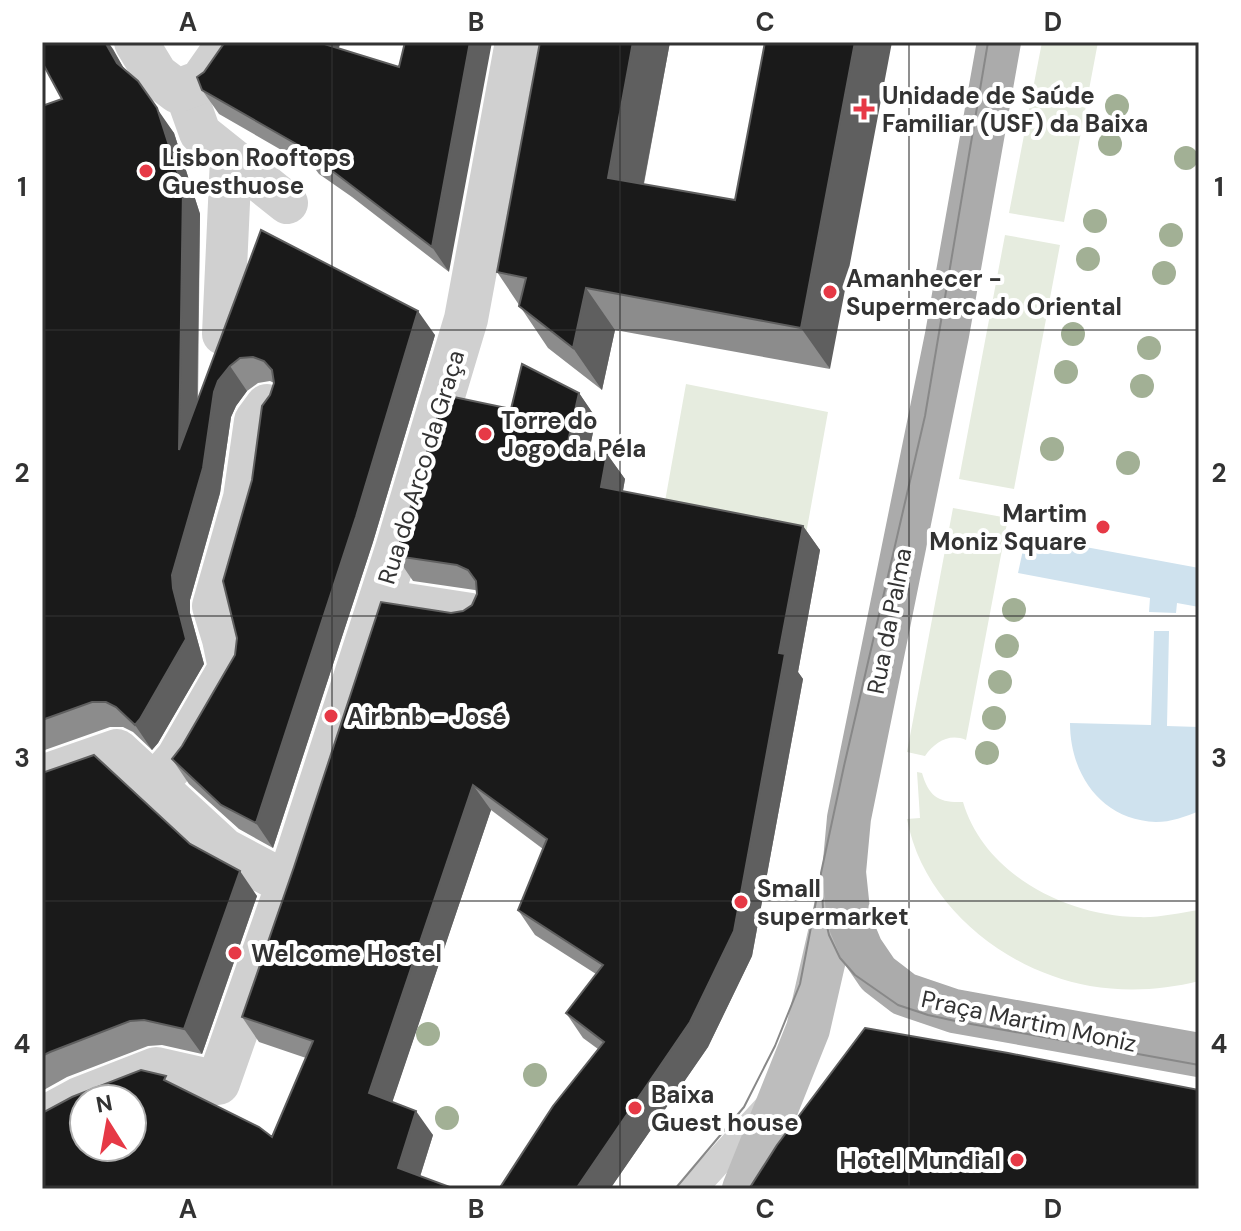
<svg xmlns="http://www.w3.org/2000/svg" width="1241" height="1231" font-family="'DM Sans',sans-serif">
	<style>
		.green { fill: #e6ecdf }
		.water { fill: #cfe2ee }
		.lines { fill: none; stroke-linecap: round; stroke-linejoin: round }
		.service { stroke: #d0d0d0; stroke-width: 28 }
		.pedestrian { stroke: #d0d0d0; stroke-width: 42 }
		.minor { stroke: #d0d0d0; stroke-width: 44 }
		.secondary { stroke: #bdbdbd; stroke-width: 44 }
		.primary { stroke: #ababab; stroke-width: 44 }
		.tram { stroke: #888; stroke-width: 2 }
		.tree { fill: #a2b095 }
		.wall { fill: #8c8c8c }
		.shaded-wall { fill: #5f5f5f }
		.building { fill: #1a1a1a; stroke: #5f5f5f; stroke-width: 2; fill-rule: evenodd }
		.grid { fill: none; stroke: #333; stroke-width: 2; stroke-opacity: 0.55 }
		.poi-dot { fill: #e63946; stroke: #fff; stroke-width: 3 }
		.labels { text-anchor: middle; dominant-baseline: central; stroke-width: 8; stroke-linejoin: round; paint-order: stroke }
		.poi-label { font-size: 24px; font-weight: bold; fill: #333; stroke: #fff; text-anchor: start }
		.street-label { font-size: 24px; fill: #333; stroke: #fff }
		.neatline { fill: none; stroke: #333; stroke-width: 3 }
		.grid-label { font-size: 26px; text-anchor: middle; font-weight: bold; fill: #333 }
	</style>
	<rect width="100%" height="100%" fill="#fff"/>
	<path class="green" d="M 1042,42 L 1098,42 L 1064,222 L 1009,213 Z
		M 1005,235 L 1060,245 L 1014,489 L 959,479 Z
		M 686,384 L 828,412 L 806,534 L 664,507 Z
		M 953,508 L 1008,518 L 966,740 C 949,733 935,742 925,756 L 907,752 Z
		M 917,772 L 922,773 C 929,797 939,803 963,802 C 984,874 1066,916 1138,917 C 1158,918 1179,913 1199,910 L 1199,981 C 1164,990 1126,992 1090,986 C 1005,971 923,905 907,819 L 920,818 Z"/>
	<path class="water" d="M 1026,536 L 1199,568 L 1199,607 L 1177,603 L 1176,613 L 1149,612 L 1150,598 L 1018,573 Z
		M 1154,631 L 1169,631 L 1167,726 L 1199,727 L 1199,811 C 1185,817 1171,822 1156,822 C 1101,820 1070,774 1070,723 L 1151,725 Z"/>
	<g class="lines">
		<path class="service" d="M 693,1189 L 767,1108"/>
		<path class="pedestrian" d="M 184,88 L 200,133 L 287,203
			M 223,334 L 231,159
			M 380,600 L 471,614"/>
		<path class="minor" d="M 136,42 L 156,75 L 177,91 L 201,82 L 229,42
			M 42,777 L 117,751 L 224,850 L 288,884
			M 154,786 L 178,758 L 230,668 L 224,639 L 214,606 L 245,498 L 256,421 L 267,406
			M 42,1119 L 79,1099 L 156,1069 L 218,1083 L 288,884 L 397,549 L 466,319 L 517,42"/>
		<path class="secondary" d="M 744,1189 L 808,1029 L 844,872"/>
		<path class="primary" d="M 999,42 L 947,335 L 849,818 L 844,872 L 849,920 L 861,949 L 878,974 L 904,994 L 954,1011 L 1199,1055"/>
		<path class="tram" d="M 988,42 L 925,416 L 844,766 L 821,873 L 823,909 L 829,935 L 840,958 L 855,975 L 898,1005 L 928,1015 L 960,1022 L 1199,1065
			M 675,1189 L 744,1107 L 775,1046 L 800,984 L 817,896"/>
	</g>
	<g class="tree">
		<circle cx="1117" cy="106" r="12"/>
		<circle cx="1110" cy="144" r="12"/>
		<circle cx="1186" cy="158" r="12"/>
		<circle cx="1095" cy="221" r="12"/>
		<circle cx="1171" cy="235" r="12"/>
		<circle cx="1088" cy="259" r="12"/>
		<circle cx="1164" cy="273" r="12"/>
		<circle cx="1073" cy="334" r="12"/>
		<circle cx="1149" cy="348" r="12"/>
		<circle cx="1066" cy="372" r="12"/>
		<circle cx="1142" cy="386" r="12"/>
		<circle cx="1052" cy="449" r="12"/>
		<circle cx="1128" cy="463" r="12"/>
		<circle cx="1014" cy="610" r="12"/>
		<circle cx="1007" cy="646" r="12"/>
		<circle cx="1000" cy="682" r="12"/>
		<circle cx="994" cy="718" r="12"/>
		<circle cx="987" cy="753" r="12"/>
		<circle cx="428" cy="1034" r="12"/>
		<circle cx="535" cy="1075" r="12"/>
		<circle cx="447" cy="1118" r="12"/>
	</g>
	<path class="wall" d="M 42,42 L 108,42 L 124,69 L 174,133 L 200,214 L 198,401 L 261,230 L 435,335 L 373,542 L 273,848 L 239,829 L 189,784 L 172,759 L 182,746 L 235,655 L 252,480 L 270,395 L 274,383 L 270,381 L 258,383 L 247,391 L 236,406 L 231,417 L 220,493 L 190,600 L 190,613 L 204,664 L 158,743 L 152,750 L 133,732 L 123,727 L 110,727 L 42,751 L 42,106 L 62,99 Z
		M 540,42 L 670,42 L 644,184 L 735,200 L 830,369 L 615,330 L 602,390 L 548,348 L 497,272 Z
		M 339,48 L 449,272 L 352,197 L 319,174 L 316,170 L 219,114 L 202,90 L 204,72 Z
		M 579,393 L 596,418 L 589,451 L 607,454 L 625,479 L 623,491 L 803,526 L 820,550 L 798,672 L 803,679 L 752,956 L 708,1047 L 610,1189 L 499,1189 L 598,1049 L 583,1038 L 566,1013 L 596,974 L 535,935 L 518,910 L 543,849 L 491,810 L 392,1102 L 433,1135 L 420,1177 L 42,1189 L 172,1084 L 272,1137 L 306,1058 L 259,1042 L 242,1017 L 451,613 L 463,611 L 472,605 L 477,594 L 477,591 L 475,590 L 413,581 L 396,556 L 511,409 Z
		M 42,773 L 190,844 L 257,896 L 202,1054 L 162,1045 L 148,1046 L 67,1077 L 42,1091 Z"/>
	<path class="shaded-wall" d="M 105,42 L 108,42 L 113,49 L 135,88 L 117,63 Z
		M 315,42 L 341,42 L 332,66 Z
		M 470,42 L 492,42 L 449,272 L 432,247 Z
		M 633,42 L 670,42 L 637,219 L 608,178 Z
		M 855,42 L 892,42 L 830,369 L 801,328 Z
		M 138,81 L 174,133 L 200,214 L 196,475 L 179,450 Z
		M 586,288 L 615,330 L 602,390 L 573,348 Z
		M 418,311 L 435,335 L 373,542 L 273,848 L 256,823 Z
		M 230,366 L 247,391 L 236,406 L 231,417 L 220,493 L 190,600 L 190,613 L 204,664 L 158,743 L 152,750 L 135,725 L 173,588 L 172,575 L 214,392 L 218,381 Z
		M 579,393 L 596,418 L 585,471 L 567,446 Z
		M 607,454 L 625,479 L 619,512 L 601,487 Z
		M 803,526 L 820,550 L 798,672 L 803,679 L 752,956 L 708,1047 L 610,1189 L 576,1189 L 779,653 Z
		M 473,785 L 491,810 L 387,1118 L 369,1093 Z
		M 240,871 L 257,896 L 202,1054 L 184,1029 Z
		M 416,1111 L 433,1135 L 416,1189 L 398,1168 Z"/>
	<path class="building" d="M 42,42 L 105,42 L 117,63 L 138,81 L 157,108 L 183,189 L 179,450 L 261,230 L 418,311 L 356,517 L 256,823 L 221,805 L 172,759 L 182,746 L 235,655 L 237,638 L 223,581 L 252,480 L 262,406 L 270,395 L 274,383 L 272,370 L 264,361 L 253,357 L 240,358 L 230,366 L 218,381 L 214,392 L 203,468 L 172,575 L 173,588 L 186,639 L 140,719 L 135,725 L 116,707 L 106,702 L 92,702 L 42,720 L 42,106 L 62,99 L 42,62 Z
		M 225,42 L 318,42 L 399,67 L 405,42 L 470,42 L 432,247 L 335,173 L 302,150 L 305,149 L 202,90 L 197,77 L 204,72 Z
		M 540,42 L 633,42 L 608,178 L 735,200 L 765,42 L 855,42 L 801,328 L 586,288 L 573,348 L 519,306 L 526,278 L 497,272 Z
		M 522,364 L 579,393 L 567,446 L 607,454 L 601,487 L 803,526 L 779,653 L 785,654 L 734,931 L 690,1022 L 576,1189 L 499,1189 L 553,1106 L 604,1042 L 566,1013 L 603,965 L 518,910 L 547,839 L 473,785 L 369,1093 L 416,1111 L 398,1168 L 455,1189 L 42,1189 L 42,1113 L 72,1097 L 141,1070 L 166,1076 L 164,1080 L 259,1127 L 272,1137 L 313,1041 L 242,1017 L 294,867 L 381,602 L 451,613 L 463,611 L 472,605 L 477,594 L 476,581 L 468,570 L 457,565 L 396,556 L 444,395 L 511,409 ZM 84,1099 L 132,1099 L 132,1147 L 84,1147 Z
		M 94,755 L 190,844 L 240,871 L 184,1029 L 144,1020 L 130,1021 L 50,1052 L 42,1056 L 42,773 Z
		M 865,1028 L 1008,1053 L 1199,1090 L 1199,1189 L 749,1189 L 777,1145 Z"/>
	<path class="grid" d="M 332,42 L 332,1189M 620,42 L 620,1189M 909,42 L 909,1189M 42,330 L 1199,330M 42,616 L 1199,616M 42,901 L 1199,901"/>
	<g class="poi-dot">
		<path d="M860 97h8v8h8v8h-8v8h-8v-8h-8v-8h8z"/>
		<circle cx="146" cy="171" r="8"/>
		<circle cx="830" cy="292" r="8"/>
		<circle cx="485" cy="434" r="8"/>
		<circle cx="1103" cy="527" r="8"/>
		<circle cx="331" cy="716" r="8"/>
		<circle cx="741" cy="902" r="8"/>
		<circle cx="235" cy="953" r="8"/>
		<circle cx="635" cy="1108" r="8"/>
		<circle cx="1017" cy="1160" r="8"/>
	</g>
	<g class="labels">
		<g class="poi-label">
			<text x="882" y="95">Unidade de Saúde<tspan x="882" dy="28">Familiar (USF) da Baixa</tspan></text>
			<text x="162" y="157">Lisbon Rooftops<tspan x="162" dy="28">Guesthuose</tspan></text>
			<text x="846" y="278">Amanhecer -<tspan x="846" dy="28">Supermercado Oriental</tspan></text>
			<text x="501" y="420">Torre do<tspan x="501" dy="28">Jogo da Péla</tspan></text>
			<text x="1087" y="513" text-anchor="end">Martim<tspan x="1087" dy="28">Moniz Square</tspan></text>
			<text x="347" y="716">Airbnb - José</text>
			<text x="757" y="888">Small<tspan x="757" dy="28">supermarket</tspan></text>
			<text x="251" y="953">Welcome Hostel</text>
			<text x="651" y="1094">Baixa<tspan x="651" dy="28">Guest house</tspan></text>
			<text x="1001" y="1160" text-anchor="end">Hotel Mundial</text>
		</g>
		<g class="street-label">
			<text transform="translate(421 467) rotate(-73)">Rua do Arco da Graça</text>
			<text transform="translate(889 621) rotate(-79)">Rua da Palma</text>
			<text transform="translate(1029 1021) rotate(12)">Praça Martim Moniz</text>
		</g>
	</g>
	<rect width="1241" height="1231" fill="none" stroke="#ffffff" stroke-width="88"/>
	<g transform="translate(108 1123) rotate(349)"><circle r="38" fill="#ffffff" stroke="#adadad" stroke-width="2"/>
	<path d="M0-6L14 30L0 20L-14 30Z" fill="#e63946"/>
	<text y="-12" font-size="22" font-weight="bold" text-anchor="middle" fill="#333333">N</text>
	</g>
	<rect x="44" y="44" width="1153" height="1143" class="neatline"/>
	<g class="grid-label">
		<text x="188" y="31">A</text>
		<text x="476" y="31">B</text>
		<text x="765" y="31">C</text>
		<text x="1053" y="31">D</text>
		<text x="22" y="196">1</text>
		<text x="1219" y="196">1</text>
		<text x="22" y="482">2</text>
		<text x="1219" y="482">2</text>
		<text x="22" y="767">3</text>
		<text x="1219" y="767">3</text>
		<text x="22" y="1053">4</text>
		<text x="1219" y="1053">4</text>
		<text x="188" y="1218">A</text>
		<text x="476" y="1218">B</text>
		<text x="765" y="1218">C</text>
		<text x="1053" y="1218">D</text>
	</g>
</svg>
